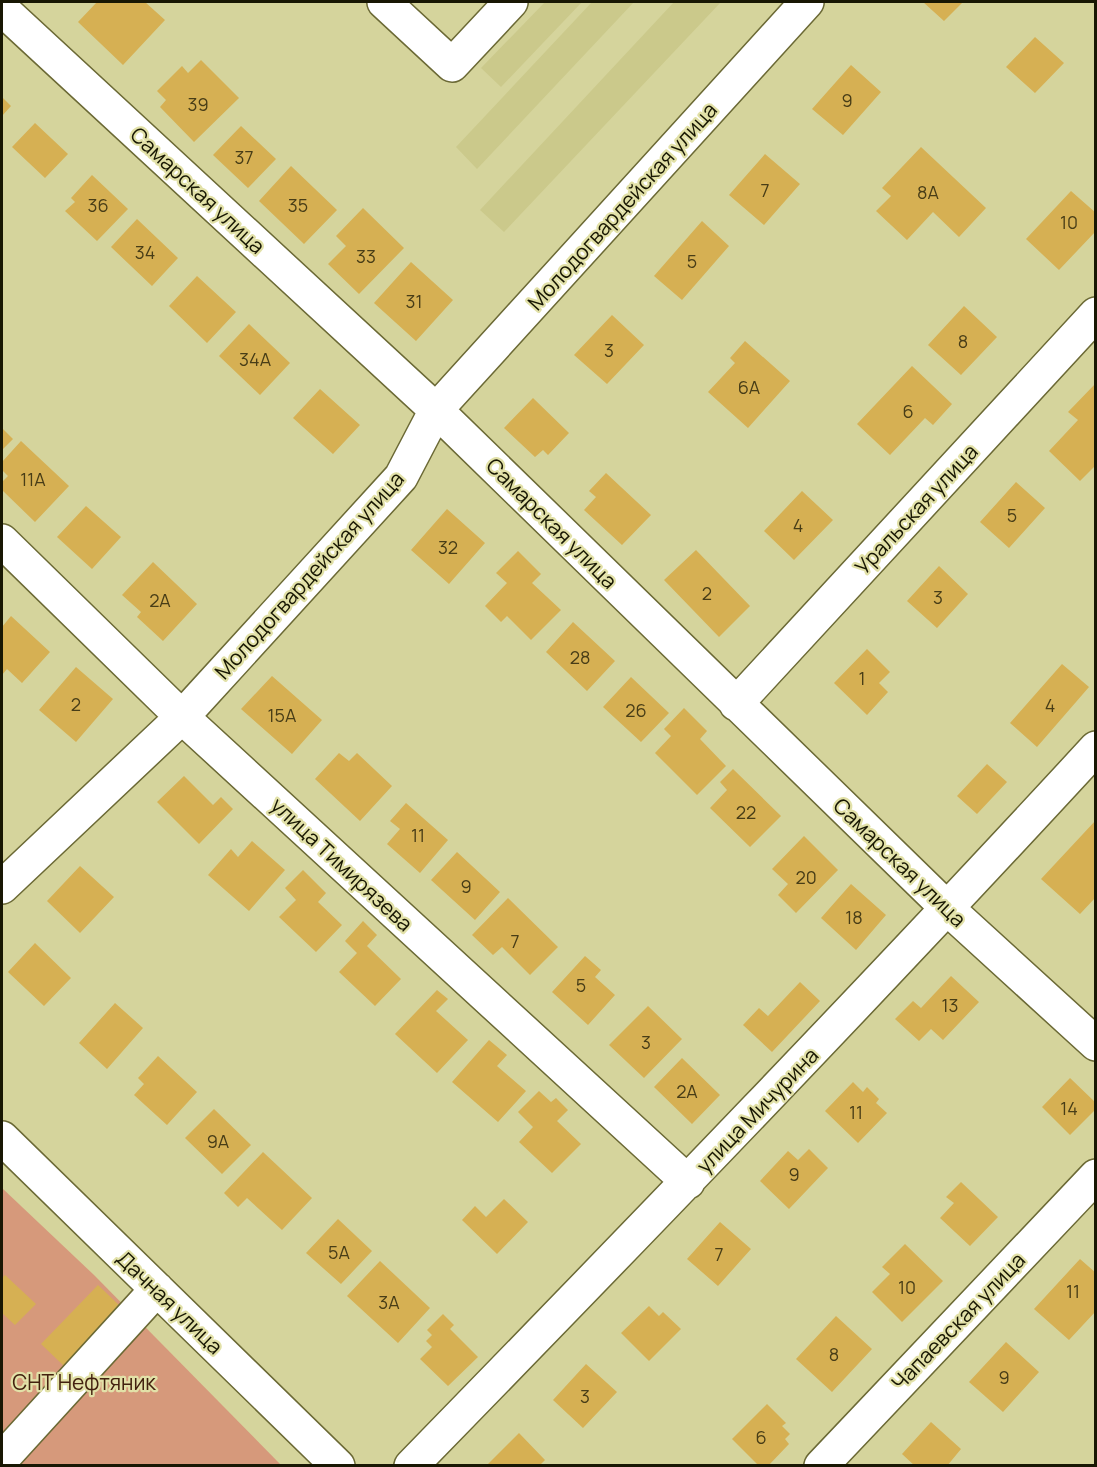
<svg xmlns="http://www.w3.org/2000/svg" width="1097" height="1467" font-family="Manrope,sans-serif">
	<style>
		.built { fill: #cbc98b }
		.green { fill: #d6997b }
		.building { fill: #d6b053 }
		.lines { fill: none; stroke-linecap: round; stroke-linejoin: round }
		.minor-casing { stroke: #6b6935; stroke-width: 36 }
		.minor { stroke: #fff; stroke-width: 33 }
		.labels { text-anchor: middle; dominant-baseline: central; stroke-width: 4.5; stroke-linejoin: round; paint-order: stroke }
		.number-label { font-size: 18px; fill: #483d17 }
		.street-label { font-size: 21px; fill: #181703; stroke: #e2e1a8 }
		.park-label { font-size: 21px; fill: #43210f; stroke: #e2e1a8 }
	</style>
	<rect width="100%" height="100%" fill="#d5d49c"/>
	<path class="built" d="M 545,2 L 582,2 L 501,87 L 481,68 Z
		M 592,2 L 634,2 L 477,169 L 456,147 Z
		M 674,2 L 721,2 L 504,232 L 480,210 Z"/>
	<path class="green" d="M 2,1188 L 94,1275 L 281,1465 L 2,1465 Z"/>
	<path class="building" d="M 97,2 L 145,2 L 165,20 L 123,65 L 78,22 Z
		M 923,2 L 963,2 L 944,21 Z
		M 1035,37 L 1064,63 L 1035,93 L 1006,67 Z
		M 201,60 L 239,98 L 194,142 L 160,107 L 166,100 L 157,91 L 182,66 L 188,73 Z
		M 851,65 L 881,92 L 843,135 L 812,109 Z
		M 2,97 L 11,106 L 2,116 Z
		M 35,123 L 68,154 L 45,178 L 12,147 Z
		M 241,126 L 276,159 L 248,188 L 213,155 Z
		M 921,147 L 986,208 L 959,237 L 933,212 L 907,240 L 876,211 L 891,196 L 882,188 Z
		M 765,154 L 800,184 L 764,225 L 729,195 Z
		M 291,166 L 337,210 L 304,244 L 259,201 Z
		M 92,175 L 128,209 L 97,241 L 65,211 L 75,202 L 71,198 Z
		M 1071,191 L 1096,213 L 1096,231 L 1059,270 L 1026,239 Z
		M 363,208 L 404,248 L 359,294 L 328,264 L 346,246 L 336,236 Z
		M 137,219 L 178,258 L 152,286 L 111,247 Z
		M 702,221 L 729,246 L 682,300 L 654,276 Z
		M 411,262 L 453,300 L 416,341 L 374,303 Z
		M 197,276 L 236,312 L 207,343 L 169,306 Z
		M 964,306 L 997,337 L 961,375 L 928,345 Z
		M 612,315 L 644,345 L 607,384 L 574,355 Z
		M 249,324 L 290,363 L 260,395 L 219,356 Z
		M 745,341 L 790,381 L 748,428 L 708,392 L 735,363 L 730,358 Z
		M 912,366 L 952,404 L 933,425 L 925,418 L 890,455 L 857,424 Z
		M 1096,383 L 1096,465 L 1080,481 L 1049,451 L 1078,420 L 1068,412 Z
		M 320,389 L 360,425 L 333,454 L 293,418 Z
		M 533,398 L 569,433 L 548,455 L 543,450 L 535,457 L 504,428 Z
		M 2,428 L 13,439 L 2,450 Z
		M 21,441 L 69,486 L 35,522 L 2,490 L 2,482 L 8,476 L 2,470 L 2,462 Z
		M 606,473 L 651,515 L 622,545 L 584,510 L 596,497 L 589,491 Z
		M 1016,482 L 1045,508 L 1009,548 L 980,522 Z
		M 802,491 L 833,520 L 794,560 L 764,531 Z
		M 86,506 L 121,537 L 92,569 L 57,537 Z
		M 447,509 L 485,543 L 449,584 L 411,550 Z
		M 696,550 L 750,606 L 719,637 L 664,580 Z
		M 518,551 L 541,574 L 532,583 L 561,610 L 531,640 L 507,616 L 501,622 L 485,606 L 507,583 L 496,573 Z
		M 153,562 L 197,604 L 163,641 L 137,617 L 141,612 L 122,595 Z
		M 939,566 L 968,594 L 937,628 L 907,601 Z
		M 11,616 L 50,652 L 22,683 L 7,669 L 2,675 L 2,627 Z
		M 573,622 L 615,661 L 587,691 L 546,652 Z
		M 867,649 L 890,672 L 879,683 L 888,692 L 867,715 L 834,683 Z
		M 1062,664 L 1089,687 L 1037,747 L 1010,723 Z
		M 76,667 L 113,699 L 76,742 L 39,710 Z
		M 272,676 L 322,720 L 292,754 L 241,709 Z
		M 631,677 L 669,713 L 641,742 L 603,707 Z
		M 684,708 L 707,731 L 700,739 L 726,766 L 697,795 L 655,753 L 671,736 L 664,729 Z
		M 339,753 L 349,761 L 357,753 L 392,786 L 360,821 L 315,779 Z
		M 987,764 L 1007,782 L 977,814 L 957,796 Z
		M 733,769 L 781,816 L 750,847 L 710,808 L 727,790 L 720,782 Z
		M 184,776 L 213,805 L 221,797 L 233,809 L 199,844 L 157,802 Z
		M 406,803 L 448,840 L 420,873 L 387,844 L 400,829 L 390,821 Z
		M 1096,820 L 1096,897 L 1080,914 L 1041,879 Z
		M 804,836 L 838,870 L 796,913 L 778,895 L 788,884 L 772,869 Z
		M 252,841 L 285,870 L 249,911 L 208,875 L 231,849 L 238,857 Z
		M 457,852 L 500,892 L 475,920 L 431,880 Z
		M 80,866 L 114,897 L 80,933 L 47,901 Z
		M 303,870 L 326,893 L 318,902 L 342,925 L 316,952 L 279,917 L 296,900 L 285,888 Z
		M 851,884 L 886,915 L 856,950 L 821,918 Z
		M 508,898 L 558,947 L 530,975 L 502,947 L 493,955 L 472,935 Z
		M 363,921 L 377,935 L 367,946 L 401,979 L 375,1006 L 339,972 L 357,953 L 345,941 Z
		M 35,943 L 71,978 L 44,1006 L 8,972 Z
		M 585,956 L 601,970 L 595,977 L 615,995 L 588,1025 L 552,992 Z
		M 951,976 L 979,1002 L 943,1040 L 931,1029 L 919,1041 L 895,1019 L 913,1001 L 921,1008 Z
		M 800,982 L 820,1001 L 772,1052 L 743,1025 L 759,1008 L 768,1016 Z
		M 437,990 L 448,999 L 436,1011 L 468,1040 L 437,1073 L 395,1034 Z
		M 115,1003 L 143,1028 L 107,1069 L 79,1043 Z
		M 648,1006 L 682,1039 L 644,1078 L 609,1045 Z
		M 489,1040 L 507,1055 L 497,1066 L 526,1091 L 498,1122 L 452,1082 Z
		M 158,1056 L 197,1092 L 167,1125 L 134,1095 L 144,1084 L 138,1078 Z
		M 682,1058 L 720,1095 L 692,1124 L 654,1087 Z
		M 1070,1078 L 1096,1103 L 1096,1109 L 1070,1135 L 1042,1107 Z
		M 853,1082 L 863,1092 L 867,1087 L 879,1099 L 876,1103 L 887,1113 L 858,1143 L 825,1111 Z
		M 539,1091 L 551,1102 L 556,1098 L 568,1110 L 557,1121 L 581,1144 L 552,1173 L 519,1142 L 533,1127 L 518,1112 Z
		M 214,1109 L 251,1145 L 222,1174 L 185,1138 Z
		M 809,1149 L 828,1168 L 789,1209 L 760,1181 L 788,1151 L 798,1160 Z
		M 263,1152 L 312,1198 L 282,1230 L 247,1198 L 238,1207 L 224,1193 Z
		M 961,1182 L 998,1217 L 970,1246 L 940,1218 L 954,1203 L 946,1197 Z
		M 504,1199 L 528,1222 L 497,1254 L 462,1220 L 475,1206 L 486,1217 Z
		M 338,1219 L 372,1251 L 341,1284 L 306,1253 Z
		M 720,1222 L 751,1249 L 718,1286 L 687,1259 Z
		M 905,1244 L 943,1281 L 902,1322 L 872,1292 L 890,1274 L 882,1267 Z
		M 1080,1259 L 1096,1273 L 1096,1311 L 1069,1340 L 1034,1309 Z
		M 380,1261 L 430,1308 L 398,1343 L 347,1296 Z
		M 5,1275 L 36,1304 L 15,1325 L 2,1313 L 2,1278 Z
		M 98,1285 L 121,1307 L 64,1366 L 41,1344 Z
		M 649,1306 L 659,1316 L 663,1312 L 681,1329 L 649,1361 L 621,1333 Z
		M 443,1314 L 454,1325 L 450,1329 L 478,1357 L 448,1386 L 420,1359 L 432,1347 L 426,1341 L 432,1335 L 427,1330 Z
		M 836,1316 L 872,1349 L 832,1392 L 796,1359 Z
		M 1006,1342 L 1039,1372 L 1003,1412 L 969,1382 Z
		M 586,1364 L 617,1392 L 583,1428 L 553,1400 Z
		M 767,1404 L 786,1423 L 782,1426 L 790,1434 L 785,1439 L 789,1444 L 768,1466 L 759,1466 L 732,1439 Z
		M 931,1422 L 961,1449 L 947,1466 L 915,1466 L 902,1454 Z
		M 519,1433 L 545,1460 L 539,1466 L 486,1466 Z"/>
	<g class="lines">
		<defs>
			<path id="minor" d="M 384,2 L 452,65 L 511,2
				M 2,9 L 436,410 L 948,909 L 1096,1044
				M 2,541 L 182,717 L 688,1182
				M 736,704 L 1096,314
				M 2,887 L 182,717 L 401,477 L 436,410 L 807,2
				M 2,1138 L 338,1466
				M 2,1459 L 157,1289
				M 411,1466 C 642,1229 872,991 1096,748
				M 821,1466 L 1096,1176"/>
		</defs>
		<use href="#minor" class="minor-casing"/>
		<use href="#minor" class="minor"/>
	</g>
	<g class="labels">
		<g class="number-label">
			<text x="847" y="100">9</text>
			<text x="198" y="104">39</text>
			<text x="244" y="157">37</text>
			<text x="765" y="190">7</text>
			<text x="928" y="192">8А</text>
			<text x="98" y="205">36</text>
			<text x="298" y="205">35</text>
			<text x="1069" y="222">10</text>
			<text x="145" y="252">34</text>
			<text x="366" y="256">33</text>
			<text x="692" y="261">5</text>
			<text x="414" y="301">31</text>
			<text x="963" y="341">8</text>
			<text x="609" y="350">3</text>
			<text x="255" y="359">34А</text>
			<text x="749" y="387">6А</text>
			<text x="908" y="411">6</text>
			<text x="33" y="479">11А</text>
			<text x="1012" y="515">5</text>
			<text x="798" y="525">4</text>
			<text x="448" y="547">32</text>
			<text x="707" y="593">2</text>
			<text x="938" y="597">3</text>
			<text x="160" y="600">2А</text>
			<text x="580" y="657">28</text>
			<text x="862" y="678">1</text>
			<text x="76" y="704">2</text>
			<text x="1050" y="705">4</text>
			<text x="636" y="710">26</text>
			<text x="282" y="715">15А</text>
			<text x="746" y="812">22</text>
			<text x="418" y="835">11</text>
			<text x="806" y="877">20</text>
			<text x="466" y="886">9</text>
			<text x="854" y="917">18</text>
			<text x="515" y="941">7</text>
			<text x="581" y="985">5</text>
			<text x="950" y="1005">13</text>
			<text x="646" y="1042">3</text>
			<text x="687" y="1091">2А</text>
			<text x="1069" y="1108">14</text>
			<text x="856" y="1112">11</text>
			<text x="218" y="1141">9А</text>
			<text x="794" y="1174">9</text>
			<text x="339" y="1252">5А</text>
			<text x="719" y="1254">7</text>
			<text x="907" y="1287">10</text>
			<text x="1073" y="1291">11</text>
			<text x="389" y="1302">3А</text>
			<text x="834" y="1354">8</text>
			<text x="1004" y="1377">9</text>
			<text x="585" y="1396">3</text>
			<text x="761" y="1437">6</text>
		</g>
		<g class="street-label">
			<text transform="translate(198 190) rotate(43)">Самарская улица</text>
			<text transform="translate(622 206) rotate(-48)">Молодогвардейская улица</text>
			<text transform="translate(916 509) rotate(-47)">Уральская улица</text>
			<text transform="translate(552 523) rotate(45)">Самарская улица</text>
			<text transform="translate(309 575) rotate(-48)">Молодогвардейская улица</text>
			<text transform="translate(900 862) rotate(44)">Самарская улица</text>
			<text transform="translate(342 864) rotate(43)">улица Тимирязева</text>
			<text transform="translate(757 1110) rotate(-46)">улица Мичурина</text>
			<text transform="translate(170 1302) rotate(44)">Дачная улица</text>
			<text transform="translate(958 1321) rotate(-46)">Чапаевская улица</text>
		</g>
		<g class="park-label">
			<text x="84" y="1382">СНТ Нефтяник</text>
		</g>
	</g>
	<rect width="1097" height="1467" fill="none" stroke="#181703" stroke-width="6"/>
</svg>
